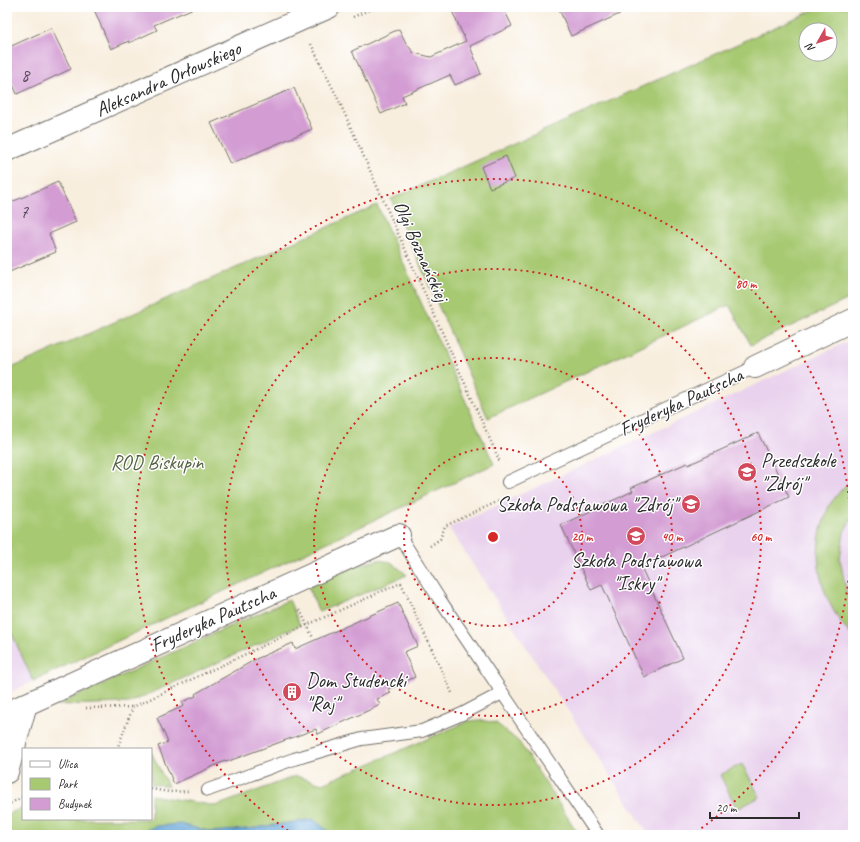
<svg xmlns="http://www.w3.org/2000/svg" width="860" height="842" font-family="Caveat,sans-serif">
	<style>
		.built { fill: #e9d2ed }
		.green { fill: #a7c972; stroke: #697a4e; fill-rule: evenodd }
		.water { fill: #62a3d5; stroke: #466780 }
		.building { fill: #d39cd3 }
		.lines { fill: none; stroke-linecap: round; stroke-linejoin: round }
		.lane-casing { stroke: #736f6a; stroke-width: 14 }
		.street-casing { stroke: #736f6a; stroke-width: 24 }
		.path { stroke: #736f6a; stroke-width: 2.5; stroke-dasharray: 1 3; stroke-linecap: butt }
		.lane { stroke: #fff; stroke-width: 12 }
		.street { stroke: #fff; stroke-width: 22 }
		.ring { fill: none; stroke: #d62828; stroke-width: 2; stroke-dasharray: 2 4 }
		.labels { text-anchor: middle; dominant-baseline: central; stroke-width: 3; stroke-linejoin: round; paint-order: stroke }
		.number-label { font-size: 18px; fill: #554755 }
		.street-label { font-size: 20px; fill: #2b2b2b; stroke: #fff }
		.poi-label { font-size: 20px; fill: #2b2b2b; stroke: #fff; text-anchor: start }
		.park-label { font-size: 20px; fill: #566244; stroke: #fff }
		.centre { fill: #d62828; stroke: #fff; stroke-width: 2 }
		.ring-label { font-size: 12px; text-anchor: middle; font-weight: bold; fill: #d62828; stroke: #fff; stroke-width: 3; stroke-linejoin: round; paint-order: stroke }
	</style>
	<rect width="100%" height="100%" fill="#fff"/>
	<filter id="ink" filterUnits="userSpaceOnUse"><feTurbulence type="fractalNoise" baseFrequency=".025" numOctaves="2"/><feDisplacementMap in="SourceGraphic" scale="8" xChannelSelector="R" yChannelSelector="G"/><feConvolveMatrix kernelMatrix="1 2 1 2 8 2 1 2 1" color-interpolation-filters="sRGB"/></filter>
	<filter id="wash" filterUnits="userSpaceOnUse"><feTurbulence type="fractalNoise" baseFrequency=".012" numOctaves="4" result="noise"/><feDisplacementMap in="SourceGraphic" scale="16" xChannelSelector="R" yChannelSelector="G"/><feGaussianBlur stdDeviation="0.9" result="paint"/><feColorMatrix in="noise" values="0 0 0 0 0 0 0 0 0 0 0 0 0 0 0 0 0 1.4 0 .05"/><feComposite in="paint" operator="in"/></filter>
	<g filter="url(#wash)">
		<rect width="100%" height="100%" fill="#f8eede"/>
		<path class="built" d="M 853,339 L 853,835 L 649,835 L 449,528 Z
			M 7,623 L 33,681 L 7,694 Z"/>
		<path class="green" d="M 820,7 L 853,7 L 853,297 L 751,345 L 729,305 L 488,418 L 391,199 ZM 806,30 L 830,30 L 830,54 L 806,54 Z
			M 377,205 L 494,464 L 33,681 L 7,623 L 7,370 Z
			M 853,478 L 853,515 L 844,532 L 840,559 L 846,591 L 853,603 L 853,637 C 824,606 809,562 824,520 C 826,516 827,510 829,506 C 835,496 845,486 853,478 Z
			M 378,560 L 391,562 L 407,575 L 319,612 L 308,587 L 355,566 Z
			M 289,600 L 300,625 L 129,703 L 57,705 L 237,623 Z
			M 480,720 L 496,723 L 519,742 L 579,835 L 7,835 L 7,815 L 23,807 L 23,819 L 151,819 L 151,795 L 216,806 L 296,776 L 322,784 L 469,721 Z
			M 151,752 L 168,786 L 151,784 Z
			M 742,764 L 760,797 L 737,809 L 720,775 Z"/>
		<path class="water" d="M 313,819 L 333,835 L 140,835 L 142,832 L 156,826 L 180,824 L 212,832 L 255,828 Z"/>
		<g id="blocks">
			<path class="building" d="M 93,7 L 196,7 L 154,25 L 157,30 L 129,43 L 129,41 L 111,49 Z
				M 450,7 L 503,7 L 512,26 L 470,46 L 481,74 L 455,85 L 450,75 L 402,96 L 405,103 L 381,114 L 352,51 L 399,29 L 406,43 L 414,53 L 431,57 L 466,41 Z
				M 558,7 L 635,7 L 571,36 Z
				M 51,28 L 71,69 L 17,94 L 7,71 L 7,48 Z
				M 294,88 L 312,129 L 230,164 L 211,123 Z
				M 506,156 L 515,178 L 490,188 L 481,167 Z
				M 58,182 L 76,222 L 49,234 L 56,252 L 7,273 L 7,204 Z
				M 758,433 L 789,497 L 641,567 L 683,658 L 644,677 L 602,585 L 591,590 L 561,525 L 633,491 L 631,488 L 687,463 L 688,465 Z
				M 398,603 L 418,646 L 404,652 L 415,677 L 388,689 L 391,693 L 377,699 L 380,705 L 318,734 L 316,729 L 226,762 L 225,761 L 174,784 L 158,746 L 168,742 L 157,718 L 184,706 L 182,702 L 196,696 L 195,694 L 256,659 L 293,643 L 295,649 Z"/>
		</g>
	</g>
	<g filter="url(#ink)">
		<use href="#blocks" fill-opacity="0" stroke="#736f6a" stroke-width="1"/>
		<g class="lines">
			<defs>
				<path id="lane" d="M 508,482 L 755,367
					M 399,535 L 440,600 L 598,835
					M 208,790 L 294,759 L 362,739 L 422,731 L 462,714 L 502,693"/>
				<path id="street" d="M 7,150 L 329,7
					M 755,367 L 853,320
					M 7,713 L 399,535
					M 7,772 L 26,704"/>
			</defs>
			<use href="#lane" class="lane-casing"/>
			<use href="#street" class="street-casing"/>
			<path class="path" d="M 353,17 L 376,7
				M 311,44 L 339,101 L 500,462
				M 430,546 L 440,539 L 445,526 L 499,501
				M 401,583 L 453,695
				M 300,610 L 313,638
				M 86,708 L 133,707
				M 117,749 L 133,707 L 307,625 L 403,582
				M 151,789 L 169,792 L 188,791
				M 7,805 L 23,797"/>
			<use href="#lane" class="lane"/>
			<use href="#street" class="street"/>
		</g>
	</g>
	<g class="ring">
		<circle cx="493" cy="537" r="89"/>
		<circle cx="493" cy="537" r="179"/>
		<circle cx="493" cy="537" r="268"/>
		<path d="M293 834A358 358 0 1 1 693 834"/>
	</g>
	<defs>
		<symbol id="school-disc" viewBox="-11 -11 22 22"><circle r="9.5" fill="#d1495b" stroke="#fff"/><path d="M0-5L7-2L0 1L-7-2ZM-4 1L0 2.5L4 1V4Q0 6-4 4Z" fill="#fff"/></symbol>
		<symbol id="building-disc" viewBox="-11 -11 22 22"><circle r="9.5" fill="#d1495b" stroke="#fff"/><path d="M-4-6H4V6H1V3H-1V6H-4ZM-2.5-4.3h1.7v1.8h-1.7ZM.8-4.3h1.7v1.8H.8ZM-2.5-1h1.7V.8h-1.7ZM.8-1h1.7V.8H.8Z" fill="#fff"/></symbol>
	</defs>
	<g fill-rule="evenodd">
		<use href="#school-disc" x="736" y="461" width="22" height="22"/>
		<use href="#school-disc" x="680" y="493" width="22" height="22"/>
		<use href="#school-disc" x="625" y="525" width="22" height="22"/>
		<use href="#building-disc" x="281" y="681" width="22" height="22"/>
	</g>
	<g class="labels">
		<g class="number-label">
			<text x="25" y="75">8</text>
			<text x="24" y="212">7</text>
		</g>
		<g class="street-label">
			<text transform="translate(168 79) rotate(-24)">Aleksandra Orłowskiego</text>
			<text transform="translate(421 251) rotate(66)">Olgi Boznańskiej</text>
			<text transform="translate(681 402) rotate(-25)">Fryderyka Pautscha</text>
			<text transform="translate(213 619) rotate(-24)">Fryderyka Pautscha</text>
		</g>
		<g class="poi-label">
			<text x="761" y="460">Przedszkole<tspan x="761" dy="23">"Zdrój"</tspan></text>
			<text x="677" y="504" text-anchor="end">Szkoła Podstawowa "Zdrój"</text>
			<text x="636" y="560" text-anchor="middle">Szkoła Podstawowa<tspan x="636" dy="23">"Iskry"</tspan></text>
			<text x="306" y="680">Dom Studencki<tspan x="306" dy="23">"Raj"</tspan></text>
		</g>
		<g class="park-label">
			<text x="157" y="462">ROD Biskupin</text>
		</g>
	</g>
	<circle cx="493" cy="537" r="6" class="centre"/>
	<g class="ring-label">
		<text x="746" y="288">80 m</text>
		<text x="582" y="541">20 m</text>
		<text x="672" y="541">40 m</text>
		<text x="761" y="541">60 m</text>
	</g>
	<rect width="860" height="842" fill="none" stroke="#fff" stroke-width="24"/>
	<rect x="22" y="748" width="130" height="72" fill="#ffffff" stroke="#aaaaaa"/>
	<rect x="30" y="761" width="20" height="6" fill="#ffffff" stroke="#aaaaaa"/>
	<text x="58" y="768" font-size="12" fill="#2b2b2b">Ulica</text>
	<rect x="30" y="778" width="20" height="12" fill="#a7c972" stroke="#aaaaaa"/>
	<text x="58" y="788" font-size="12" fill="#2b2b2b">Park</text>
	<rect x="30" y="798" width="20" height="12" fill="#d39cd3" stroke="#aaaaaa"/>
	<text x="58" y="808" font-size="12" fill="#2b2b2b">Budynek</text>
	<g transform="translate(818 42) rotate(231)"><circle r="19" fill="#ffffff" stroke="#aaaaaa"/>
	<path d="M0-3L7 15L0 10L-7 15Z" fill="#d1495b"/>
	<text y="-6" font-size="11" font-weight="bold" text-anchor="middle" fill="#2b2b2b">N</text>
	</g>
	<path d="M710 812v6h89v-6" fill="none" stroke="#2b2b2b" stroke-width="2"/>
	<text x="716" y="812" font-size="12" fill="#2b2b2b" stroke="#ffffff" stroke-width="3" paint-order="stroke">20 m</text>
</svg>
